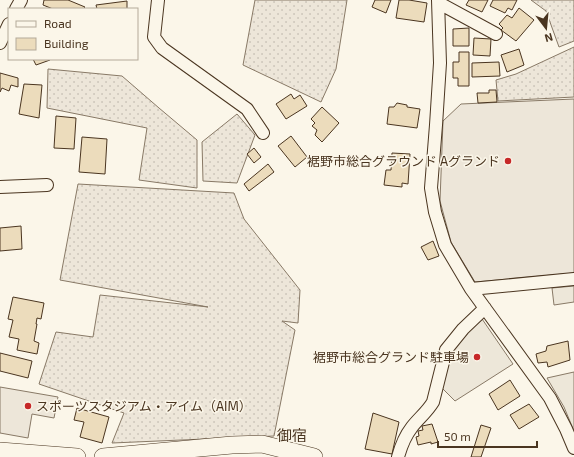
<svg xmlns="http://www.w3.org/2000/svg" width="574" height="457" font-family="'Exo 2','Noto Sans JP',sans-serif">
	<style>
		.grass { fill: url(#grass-dots); stroke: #887966 }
		.pitch { fill: #ede6d9; stroke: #887966 }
		.parking { fill: #ede7d9; stroke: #887966 }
		.building { fill: #ecdcbc; stroke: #4a3520 }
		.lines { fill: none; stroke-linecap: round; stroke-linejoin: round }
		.street-casing { stroke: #4a3520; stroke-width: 14 }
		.secondary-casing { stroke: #4a3520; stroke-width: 18 }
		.street { stroke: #fbf6e9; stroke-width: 12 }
		.secondary { stroke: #fbf6e9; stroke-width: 17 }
		.poi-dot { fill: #c62828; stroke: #fbf6e9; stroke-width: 1.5 }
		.labels { text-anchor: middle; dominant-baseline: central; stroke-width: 3; stroke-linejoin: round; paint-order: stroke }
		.poi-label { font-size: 13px; fill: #4a3520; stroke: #fbf6e9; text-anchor: end }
		.quarter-label { font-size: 15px; fill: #4a3520; stroke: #fbf6e9 }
	</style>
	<defs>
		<pattern id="grass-dots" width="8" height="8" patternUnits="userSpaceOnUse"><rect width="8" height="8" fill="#ede6d9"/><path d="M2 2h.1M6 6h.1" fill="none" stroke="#cdc6ba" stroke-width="1.8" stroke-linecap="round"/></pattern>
	</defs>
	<rect width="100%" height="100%" fill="#fbf6e9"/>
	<path class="grass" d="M 255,0 L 347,0 L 336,69 L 321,102 L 243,65 Z
		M 531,0 L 574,0 L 574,41 L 559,47 L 546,11 Z
		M 574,47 L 574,97 L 498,101 L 496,80 L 516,74 Z
		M 48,69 L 122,76 L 159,108 L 197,140 L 197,188 L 139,180 L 147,128 L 47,108 Z
		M 237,114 L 255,135 L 237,183 L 203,181 L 202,142 Z
		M 78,184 L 234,193 L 244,219 L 300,290 L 298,323 L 282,321 L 295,330 L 274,436 L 112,443 L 124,413 L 39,384 L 56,332 L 93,337 L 100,295 L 208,307 L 60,280 Z"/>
	<path class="pitch" d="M 574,99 L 574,273 L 475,282 L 451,242 L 440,201 L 443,121 L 461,104 Z
		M 0,387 L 58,397 L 54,418 L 32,414 L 28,438 L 0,433 Z"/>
	<path class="parking" d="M 574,286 L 574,302 L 554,305 L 552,288 Z
		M 480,316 L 513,364 L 455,401 L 441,387 L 448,350 Z
		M 574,372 L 574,431 L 564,407 L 547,378 Z"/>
	<path class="building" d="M 44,0 L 68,0 L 85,7 L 83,9 L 53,9 L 43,5 Z
		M 375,0 L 391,0 L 386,13 L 372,7 Z
		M 399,0 L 409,0 L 427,3 L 424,22 L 396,18 Z
		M 469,0 L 488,0 L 482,12 L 466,5 Z
		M 493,0 L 517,0 L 512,10 L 508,8 L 505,13 L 490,6 Z
		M 127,1 L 127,9 L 97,9 L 96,5 Z
		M 519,8 L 534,20 L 516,41 L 501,30 L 503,28 L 499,24 L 507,15 L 512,18 Z
		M 469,28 L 469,46 L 453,46 L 453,29 Z
		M 474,38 L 491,39 L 490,56 L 473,55 Z
		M 519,49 L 524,65 L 507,72 L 501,55 Z
		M 459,52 L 469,52 L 469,86 L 458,86 L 458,78 L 453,78 L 453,62 L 459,62 Z
		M 33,59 L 50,59 L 50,60 L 36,65 Z
		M 499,62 L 500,76 L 472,77 L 472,63 Z
		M 0,73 L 18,78 L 18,87 L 11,85 L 9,91 L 2,88 L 0,92 Z
		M 24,84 L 42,85 L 39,118 L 19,114 Z
		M 489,90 L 496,90 L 497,102 L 478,103 L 477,93 L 489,93 Z
		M 291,94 L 294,99 L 300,95 L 307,106 L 286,119 L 276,104 Z
		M 397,103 L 407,105 L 407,107 L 420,109 L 417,128 L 387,124 L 389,107 L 394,107 Z
		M 322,107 L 339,123 L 322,142 L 315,135 L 317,130 L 312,126 L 315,123 L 311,119 Z
		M 56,116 L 76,118 L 74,149 L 54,148 Z
		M 291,136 L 307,157 L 295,167 L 278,146 Z
		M 82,137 L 107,139 L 105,174 L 79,172 Z
		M 254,148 L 261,157 L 254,163 L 247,154 Z
		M 392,153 L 410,154 L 408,184 L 402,183 L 402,187 L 384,185 L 386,170 L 391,170 Z
		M 268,164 L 274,172 L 249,191 L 244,184 Z
		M 21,226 L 22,249 L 0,251 L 0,228 Z
		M 433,241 L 439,256 L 428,260 L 421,247 Z
		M 13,297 L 44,303 L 41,319 L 37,318 L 36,324 L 37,324 L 34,341 L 39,343 L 37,354 L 17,350 L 19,339 L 9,337 L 13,320 L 8,319 Z
		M 568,341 L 570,360 L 548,367 L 547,362 L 538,363 L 536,354 L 546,351 L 547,346 Z
		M 0,353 L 32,361 L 28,378 L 0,371 Z
		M 510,380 L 520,396 L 498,410 L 489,394 Z
		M 529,404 L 539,417 L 519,429 L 510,415 Z
		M 77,408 L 109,417 L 102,443 L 80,437 L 84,422 L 74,420 Z
		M 373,413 L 399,422 L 392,454 L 365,449 Z
		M 432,424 L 438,442 L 431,444 L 431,442 L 418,445 L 416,437 L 419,436 L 418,431 L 423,430 L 422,426 Z
		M 481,425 L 491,428 L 481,457 L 471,457 Z"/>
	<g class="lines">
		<defs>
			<path id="street" d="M 158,0 L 154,37 L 162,48 L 247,109 L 263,133
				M 438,0 L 440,63 L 436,125 L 431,188 L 435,212 L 445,245 L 471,289 L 550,398 L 566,429 L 574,448
				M 439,3 L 496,34
				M 16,9 L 21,0
				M 0,43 L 9,24
				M 0,187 L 47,185
				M 471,289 L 574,279
				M 398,457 C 401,446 405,436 412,427 C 419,418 427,412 433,402 L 446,350 L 463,329 L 485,308"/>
			<path id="secondary" d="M 0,451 L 77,457
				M 103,457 L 232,445 L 262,444 L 314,457"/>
		</defs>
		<use href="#street" class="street-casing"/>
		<use href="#secondary" class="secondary-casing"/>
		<use href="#street" class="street"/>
		<use href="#secondary" class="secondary"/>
	</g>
	<g class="poi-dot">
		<circle cx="508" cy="161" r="4"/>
		<circle cx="477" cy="357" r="4"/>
		<circle cx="28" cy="406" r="4"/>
	</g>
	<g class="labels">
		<g class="poi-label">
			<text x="500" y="161">裾野市総合グラウンド Aグランド</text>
			<text x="469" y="357">裾野市総合グランド駐車場</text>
			<text x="36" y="406" text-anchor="start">スポーツスタジアム・アイム（AIM）</text>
		</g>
		<g class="quarter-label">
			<text x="292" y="435">御宿</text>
		</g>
	</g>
	<rect x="8" y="8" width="130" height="52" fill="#fbf6e9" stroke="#b4a999"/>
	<rect x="16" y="21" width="20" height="6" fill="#fbf6e9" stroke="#b4a999"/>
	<text x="44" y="28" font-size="12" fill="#4a3520">Road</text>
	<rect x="16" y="38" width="20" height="12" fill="#ecdcbc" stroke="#b4a999"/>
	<text x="44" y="48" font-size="12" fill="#4a3520">Building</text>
	<g transform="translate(546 28) rotate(164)" stroke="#fbf6e9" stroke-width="3" paint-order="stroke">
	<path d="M0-3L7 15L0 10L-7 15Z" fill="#4a3520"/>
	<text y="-6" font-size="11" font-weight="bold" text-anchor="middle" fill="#4a3520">N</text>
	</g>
	<path d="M438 441v6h99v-6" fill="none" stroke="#4a3520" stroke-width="2"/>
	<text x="444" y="441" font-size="12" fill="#4a3520" stroke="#fbf6e9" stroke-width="3" paint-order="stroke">50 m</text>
</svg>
